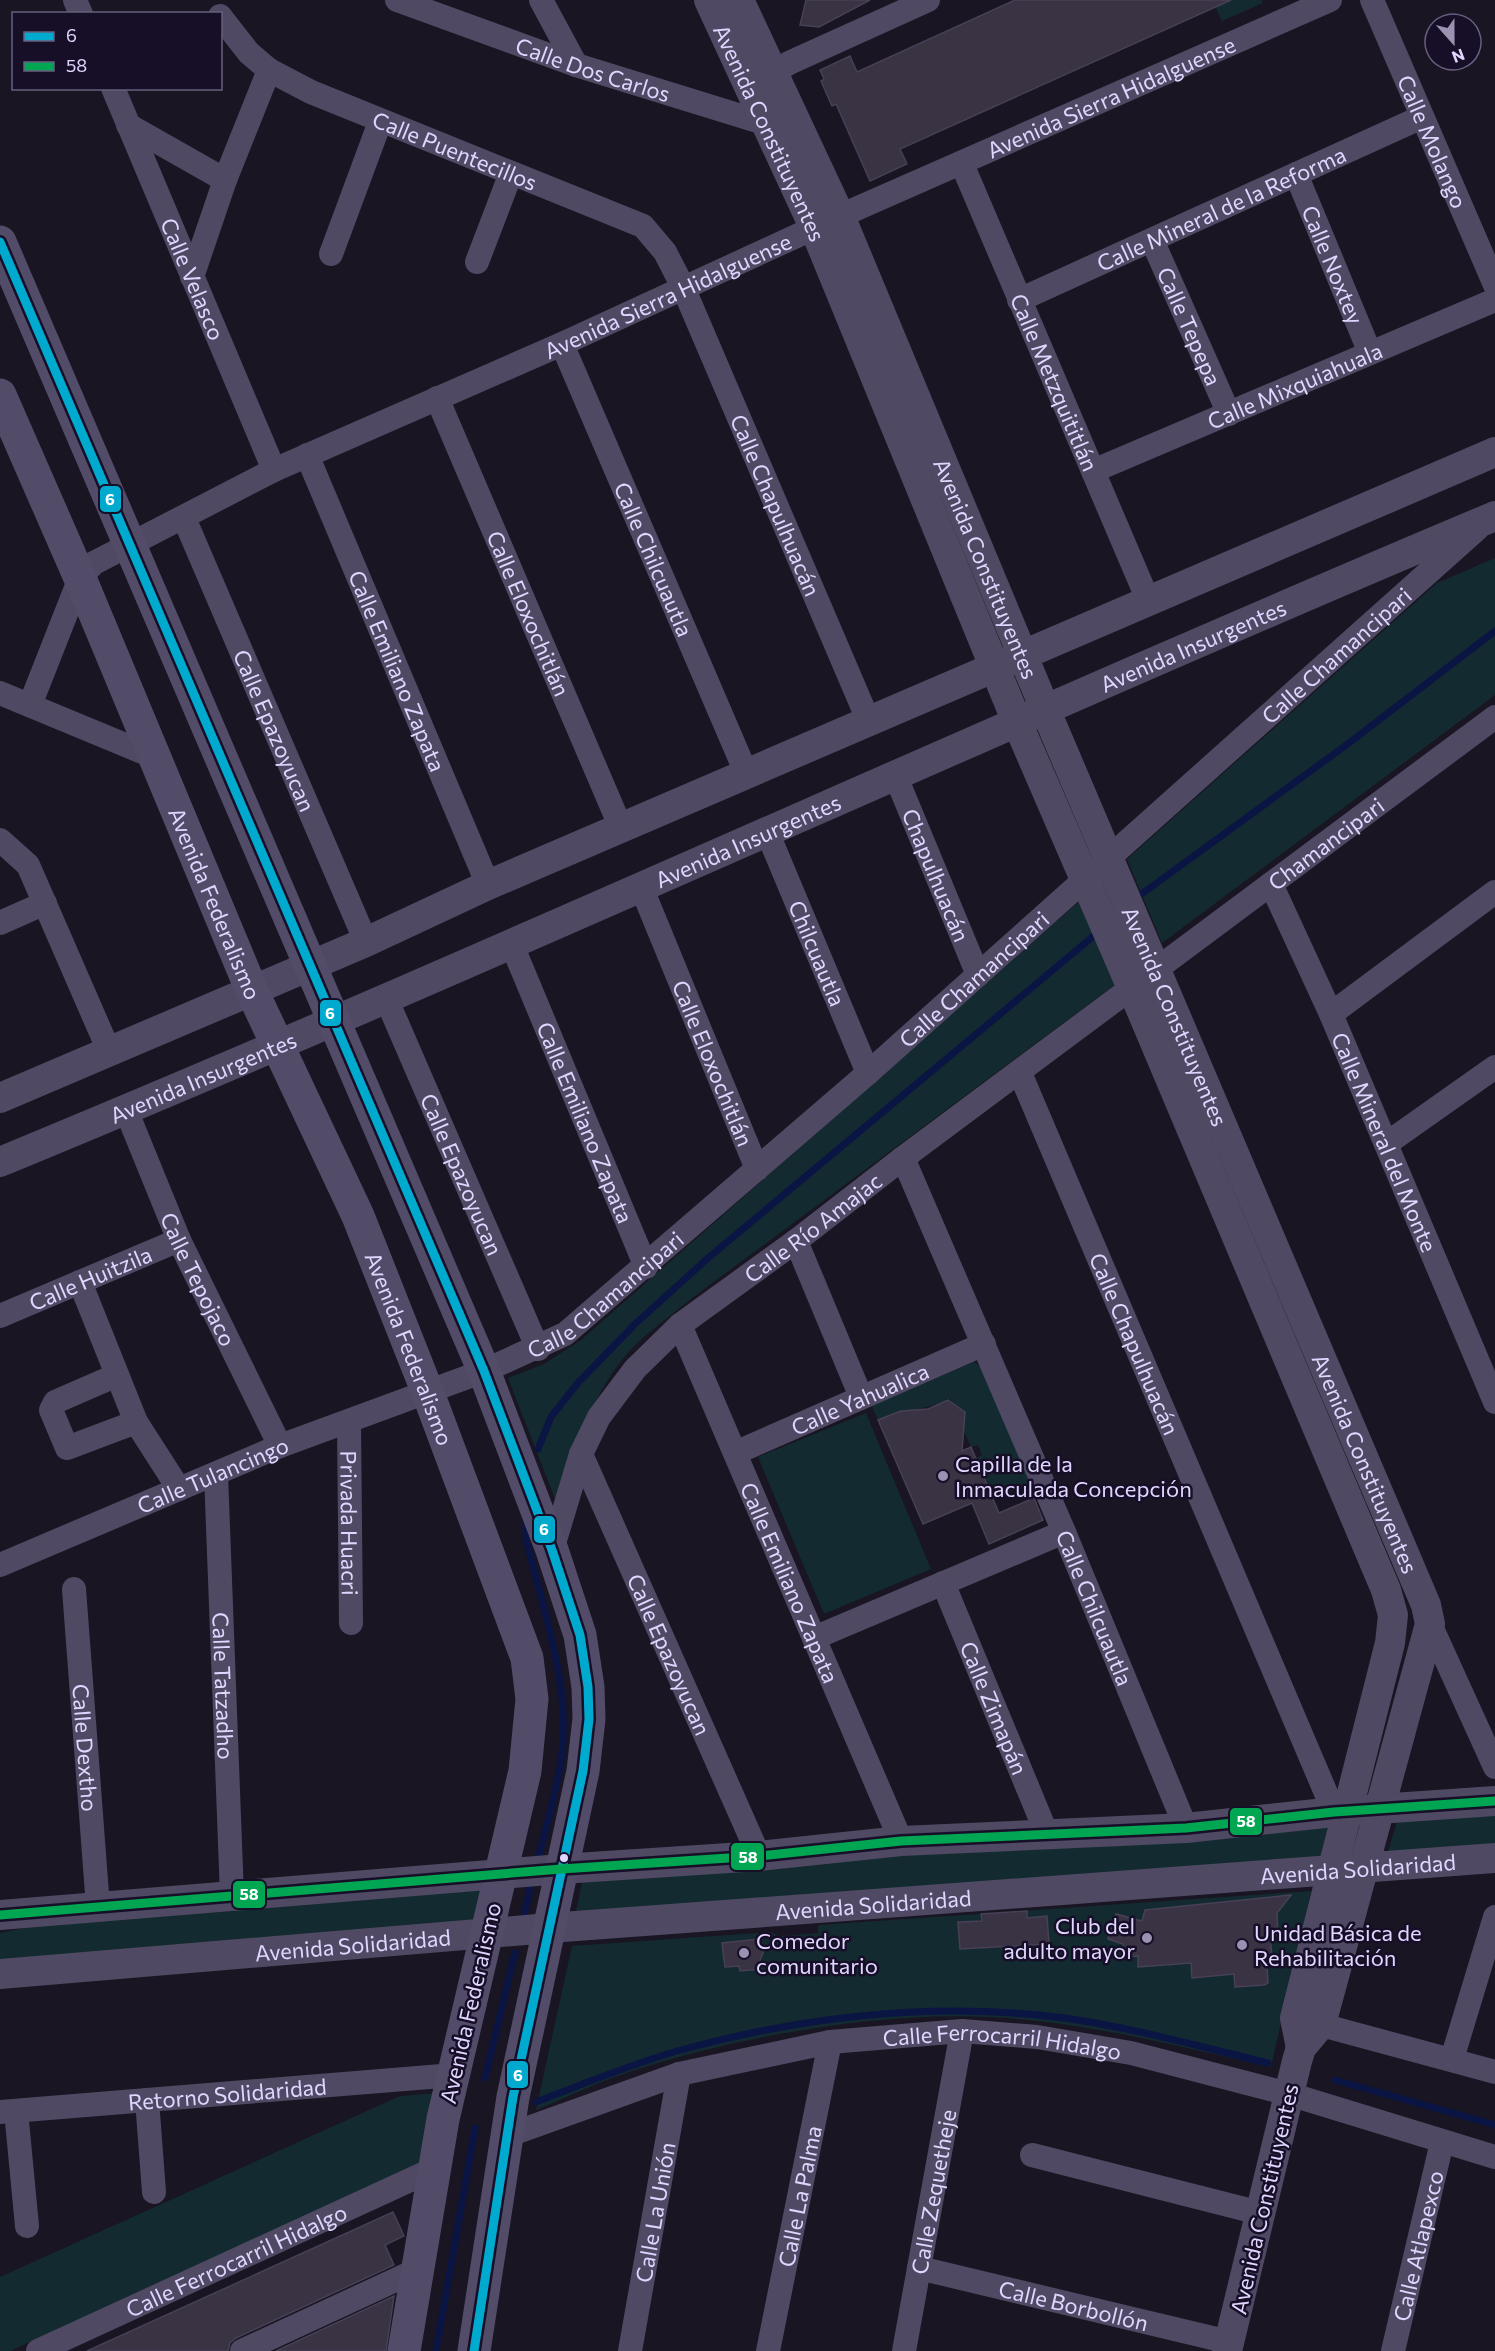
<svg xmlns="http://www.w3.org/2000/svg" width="1495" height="2351" font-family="Commissioner,sans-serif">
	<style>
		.green { fill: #132b30 }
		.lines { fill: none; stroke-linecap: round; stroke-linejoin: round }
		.stream { stroke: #0a1544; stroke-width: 7 }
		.building { fill: #393344; stroke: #474056; stroke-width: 1.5 }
		.minor { stroke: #4f4963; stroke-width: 24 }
		.tertiary { stroke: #4f4963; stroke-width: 30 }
		.secondary { stroke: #534c69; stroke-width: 33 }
		.bus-1-casing { stroke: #170f28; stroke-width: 14 }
		.bus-2-casing { stroke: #170f28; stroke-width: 14 }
		.bus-1 { stroke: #00a9ce; stroke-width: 9 }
		.bus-2 { stroke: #00a651; stroke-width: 9 }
		.poi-dot { fill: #9b92b2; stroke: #170f28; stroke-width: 2 }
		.bus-dot { fill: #e1d6ff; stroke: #170f28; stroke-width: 2 }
		.labels { text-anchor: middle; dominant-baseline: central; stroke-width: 5; stroke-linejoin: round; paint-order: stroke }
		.street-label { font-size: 22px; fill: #e1d6ff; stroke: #170f28 }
		.poi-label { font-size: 22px; fill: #e1d6ff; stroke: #170f28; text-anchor: start }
		.line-badge { stroke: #170f28; stroke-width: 2 }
		.badge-label { font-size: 16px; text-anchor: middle; font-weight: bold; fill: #fff }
	</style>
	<rect width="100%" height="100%" fill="#191522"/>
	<path class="green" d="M 1212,0 L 1262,0 L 1263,3 L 1222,21 Z
		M 1495,558 L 1495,695 L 1162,943 L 1127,859 L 1437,583 Z
		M 1082,899 L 1120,981 L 692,1298 C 671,1316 644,1334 626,1355 C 590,1398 574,1452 557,1504 L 508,1378 L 544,1364 L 581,1340 Z
		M 974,1362 L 980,1366 L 1031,1482 L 996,1498 L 991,1495 L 976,1458 L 982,1455 L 978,1445 L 971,1447 L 962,1427 L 965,1411 L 953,1405 L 950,1399 C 926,1410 902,1410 878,1420 L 871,1405 Z
		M 866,1413 L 931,1569 L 824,1614 L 758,1457 Z
		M 1495,1810 L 1495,1847 L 1387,1855 L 1398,1818 Z
		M 1334,1821 L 1325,1857 L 575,1916 L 583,1878 Z
		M 489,1886 L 479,1923 L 0,1962 L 0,1933 L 59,1921 Z
		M 1311,1891 L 1271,2067 C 1178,2046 1085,2022 990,2017 C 879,2011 735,2037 629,2072 C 598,2082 567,2097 536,2110 L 572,1946 L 771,1932 L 780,1936 L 818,1933 L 818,1925 Z
		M 437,2093 L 425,2162 L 10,2351 L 0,2351 L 0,2277 L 400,2096 Z"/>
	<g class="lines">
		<path class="stream" d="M 1143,893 L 1349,743 L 1495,631
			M 538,1449 L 551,1417 L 577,1384 L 634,1325 L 708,1258 L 1096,934
			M 526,1521 L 526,1539 C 543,1611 572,1686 561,1761 C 556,1794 546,1827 538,1859
			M 523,1920 L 532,1880
			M 485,2078 L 515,1953
			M 1335,2080 L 1495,2125
			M 536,2102 C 583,2084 629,2065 677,2051 C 786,2021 901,2005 1014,2013 C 1100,2018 1185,2043 1268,2063
			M 436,2351 L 475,2128"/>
	</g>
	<path class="building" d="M 806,0 L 870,0 L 819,27 L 800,25 Z
		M 1015,0 L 1231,0 L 900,149 L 907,164 L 870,181 L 836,104 L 832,106 L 821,81 L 824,79 L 820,70 L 850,56 L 857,72 Z
		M 948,1400 L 965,1412 L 962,1451 L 971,1447 L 999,1513 L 1034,1498 L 1043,1520 L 989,1544 L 972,1503 L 923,1524 L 878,1420 L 901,1411 L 928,1409 Z
		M 1291,1895 L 1277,1913 L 1278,1935 L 1270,1936 L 1273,1965 L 1267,1965 L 1268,1983 L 1264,1985 L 1235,1987 L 1234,1974 L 1192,1978 L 1191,1963 L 1138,1967 L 1138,1956 L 1124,1957 L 1123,1944 L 1108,1939 L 1116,1914 L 1142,1921 L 1145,1910 Z
		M 1027,1911 L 1027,1918 L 1047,1916 L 1049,1944 L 960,1949 L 958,1922 L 982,1921 L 981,1914 Z
		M 759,1939 L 764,1951 L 760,1960 L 761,1969 L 740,1971 L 739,1966 L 725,1967 L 722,1943 Z
		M 393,2212 L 404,2236 L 385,2245 L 394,2265 L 236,2338 L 230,2343 L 228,2351 L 87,2351 Z
		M 394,2296 L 386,2351 L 276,2351 Z"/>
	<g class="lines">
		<g class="minor">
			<path d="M 75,0 L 81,14"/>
			<path id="s1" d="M 397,0 L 576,65 L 764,123 L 779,118"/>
			<path d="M 541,0 L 576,65"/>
			<path id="s2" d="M 1372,0 L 1495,285"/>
			<path id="s3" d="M 220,16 L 249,53 L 269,70 L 311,92 L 643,226 L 665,252 L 683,287 L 869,722"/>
			<path d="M 773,73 L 789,63 L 928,0"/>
			<path id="s4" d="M 113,88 L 274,470"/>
			<path d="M 128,125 L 225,180"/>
			<path id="s5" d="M 962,164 L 1148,600"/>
			<path id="s6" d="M 1296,174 L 1370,353"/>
			<path id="s7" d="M 1152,240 L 1229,414"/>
			<path d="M 331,254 L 380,122"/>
			<path d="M 477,262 L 511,173"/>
			<path d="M 192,277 L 225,180 L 269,70"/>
			<path id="s8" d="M 1019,300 L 1422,117"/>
			<path id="s9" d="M 562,344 L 747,775"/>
			<path id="s10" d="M 437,398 L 621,828"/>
			<path id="s11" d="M 307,455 L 488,885"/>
			<path id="s12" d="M 1093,471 L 1495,300"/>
			<path id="s13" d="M 184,518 L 366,942"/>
			<path d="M 0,693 L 152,756"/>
			<path id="s14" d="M 30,705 L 80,578 L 94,563 L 274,470 L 562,344 L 840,216 L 1330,0"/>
			<path id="s15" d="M 896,777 L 978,975"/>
			<path id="s16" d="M 768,834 L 868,1073"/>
			<path d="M 0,840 L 28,865 L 109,1051"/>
			<path id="s17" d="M 1271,884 L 1331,1014 L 1495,1402"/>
			<path id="s18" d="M 642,889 L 757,1169"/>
			<path d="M 0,923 L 45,903"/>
			<path id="s19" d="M 512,945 L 646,1267"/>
			<path id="s20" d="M 386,998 L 538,1349"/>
			<path d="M 1331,1014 L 1495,892"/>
			<path id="s21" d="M 1020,1073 L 1334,1812"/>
			<path id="s22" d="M 126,1110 L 179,1240 L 280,1446"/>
			<path d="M 1386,1144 L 1495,1067"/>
			<path id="s23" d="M 903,1158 L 1064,1532 L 1186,1828"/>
			<path d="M 796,1241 L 861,1397"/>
			<path d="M 80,1282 L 136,1422 L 179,1489"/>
			<path id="s24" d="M 0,1316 L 179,1240"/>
			<path id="s25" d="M 680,1325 L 901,1841"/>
			<path d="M 117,1375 L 55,1402 L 51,1410 L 67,1448 L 136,1422"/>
			<path id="s26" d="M 349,1423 L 351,1623"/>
			<path id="s27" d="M 735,1453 L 984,1344"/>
			<path id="s28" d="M 581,1454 L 759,1856"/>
			<path id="s29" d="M 216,1474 L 232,1896"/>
			<path id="s30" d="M 552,1550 L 581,1454 L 599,1417 L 635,1369 L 680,1325 L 796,1241 L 903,1158 L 1495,717"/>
			<path id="s31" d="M 0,1565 L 280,1446 L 484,1371 L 565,1334 L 868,1073 L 1477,529"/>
			<path id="s32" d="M 943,1583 L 1046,1832"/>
			<path id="s33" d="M 74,1589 L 98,1907"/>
			<path d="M 1430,1624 L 1495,1767"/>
			<path d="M 814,1638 L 1064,1532"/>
			<path d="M 1303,2020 L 1495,2072"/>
			<path d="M 1452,2059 L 1495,1917"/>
			<path d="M 147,2100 L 154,2192"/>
			<path d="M 16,2111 L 27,2226"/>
			<path id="s34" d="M 0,2112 L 454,2075"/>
			<path id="s35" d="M 509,2135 L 679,2074 L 830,2042 L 962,2031 L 1037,2037 L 1131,2053 L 1289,2094 L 1495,2157"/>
			<path d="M 1032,2155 L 1260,2213"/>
			<path id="s36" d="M 919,2268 L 1229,2342"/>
			<path id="s37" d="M 38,2351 L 434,2169"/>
			<path d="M 242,2351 L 417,2270"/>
			<path id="s38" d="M 630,2351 L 679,2074"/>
			<path id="s39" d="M 768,2351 L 830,2042"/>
			<path id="s40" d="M 904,2351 L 962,2031"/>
			<path id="s41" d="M 1393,2351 L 1442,2142"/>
		</g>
		<g class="tertiary">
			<path id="s42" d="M 709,0 L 814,227 L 1017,722 L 1132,988 L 1386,1590 L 1393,1615 L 1390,1643 L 1295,2018 L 1301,2048"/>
			<path id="s43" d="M 739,0 L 840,216 L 1045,709 L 1426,1605 L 1430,1624 L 1321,2024 L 1301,2048 L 1297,2061 L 1227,2351"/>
			<path d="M 0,1098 L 366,942 L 488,885 L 1495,452"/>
			<path id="s44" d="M 0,1162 C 502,955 995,726 1495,516"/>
			<path d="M 0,1915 L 561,1869 L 759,1856 L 901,1841 L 1186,1828 L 1334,1812 L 1495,1801"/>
			<path id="s45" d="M 0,1974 L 549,1928 L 1495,1858"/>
		</g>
		<g class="secondary">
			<path d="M 0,242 L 484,1371 L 552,1550 L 580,1635 L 588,1687 L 589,1719 L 583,1771 L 513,2097 L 474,2351"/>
			<path id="s46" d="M 0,395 L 80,578 L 252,991 L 358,1216 L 428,1393 L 527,1658 L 532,1699 L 525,1771 L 443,2119 L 404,2351"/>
		</g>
		<defs>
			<path id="bus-1" d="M 0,242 L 484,1371 L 552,1550 L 580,1635 L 588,1687 L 589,1719 L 583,1771 L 513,2097 L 474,2351"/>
			<path id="bus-2" d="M 0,1915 L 561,1869 L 759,1856 L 901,1841 L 1186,1828 L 1334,1812 L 1495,1801"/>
		</defs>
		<use href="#bus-1" class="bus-1-casing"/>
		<use href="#bus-2" class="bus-2-casing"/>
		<use href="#bus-1" class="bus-1"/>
		<use href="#bus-2" class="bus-2"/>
	</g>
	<g class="poi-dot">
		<circle cx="943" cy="1476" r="6"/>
		<circle cx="1147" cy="1938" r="6"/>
		<circle cx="1242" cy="1945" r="6"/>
		<circle cx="744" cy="1953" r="6"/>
	</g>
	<circle class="bus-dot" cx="564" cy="1858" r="5"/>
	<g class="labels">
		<g class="street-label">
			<text stroke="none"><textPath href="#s1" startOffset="208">Calle Dos Carlos</textPath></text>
			<text stroke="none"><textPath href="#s14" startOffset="1276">Avenida Sierra Hidalguense</textPath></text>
			<text stroke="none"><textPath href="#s42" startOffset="146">Avenida Constituyentes</textPath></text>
			<text stroke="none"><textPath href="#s2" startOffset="154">Calle Molango</textPath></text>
			<text stroke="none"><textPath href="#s3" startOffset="276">Calle Puentecillos</textPath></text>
			<text stroke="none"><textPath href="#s8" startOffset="222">Calle Mineral de la Reforma</textPath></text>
			<text stroke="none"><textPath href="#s6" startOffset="98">Calle Noxtey</textPath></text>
			<text stroke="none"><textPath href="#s4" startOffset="207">Calle Velasco</textPath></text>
			<text stroke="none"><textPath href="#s14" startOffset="790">Avenida Sierra Hidalguense</textPath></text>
			<text stroke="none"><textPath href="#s7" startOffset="94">Calle Tepepa</textPath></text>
			<text stroke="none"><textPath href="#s5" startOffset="237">Calle Metzquititlán</textPath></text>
			<text stroke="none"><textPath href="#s12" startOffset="219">Calle Mixquiahuala</textPath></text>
			<text stroke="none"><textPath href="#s3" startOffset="789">Calle Chapulhuacán</textPath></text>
			<text stroke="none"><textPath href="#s9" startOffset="234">Calle Chilcuautla</textPath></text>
			<text stroke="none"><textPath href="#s43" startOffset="620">Avenida Constituyentes</textPath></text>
			<text stroke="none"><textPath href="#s10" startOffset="234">Calle Eloxochitlán</textPath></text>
			<text stroke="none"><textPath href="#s44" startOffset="1300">Avenida Insurgentes</textPath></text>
			<text stroke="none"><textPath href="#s31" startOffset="1638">Calle Chamancipari</textPath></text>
			<text stroke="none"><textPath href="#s11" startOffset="234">Calle Emiliano Zapata</textPath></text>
			<text stroke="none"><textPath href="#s13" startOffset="231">Calle Epazoyucan</textPath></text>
			<text stroke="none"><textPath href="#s44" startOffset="814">Avenida Insurgentes</textPath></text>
			<text stroke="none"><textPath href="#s30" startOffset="1070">Chamancipari</textPath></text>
			<text stroke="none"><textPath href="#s15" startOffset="106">Chapulhuacán</textPath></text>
			<text stroke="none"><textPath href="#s46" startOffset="552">Avenida Federalismo</textPath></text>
			<text stroke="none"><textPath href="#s16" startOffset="129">Chilcuautla</textPath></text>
			<text stroke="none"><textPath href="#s31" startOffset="1152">Calle Chamancipari</textPath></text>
			<text stroke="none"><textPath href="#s43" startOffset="1106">Avenida Constituyentes</textPath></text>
			<text stroke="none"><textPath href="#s18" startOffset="188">Calle Eloxochitlán</textPath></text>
			<text stroke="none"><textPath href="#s44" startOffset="220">Avenida Insurgentes</textPath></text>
			<text stroke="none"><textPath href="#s19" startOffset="192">Calle Emiliano Zapata</textPath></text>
			<text stroke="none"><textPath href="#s17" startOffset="282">Calle Mineral del Monte</textPath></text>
			<text stroke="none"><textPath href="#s20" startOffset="192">Calle Epazoyucan</textPath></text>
			<text stroke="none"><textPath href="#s30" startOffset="429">Calle Río Amajac</textPath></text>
			<text stroke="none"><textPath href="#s24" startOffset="98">Calle Huitzila</textPath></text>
			<text stroke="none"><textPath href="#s22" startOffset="184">Calle Tepojaco</textPath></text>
			<text stroke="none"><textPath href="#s31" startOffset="666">Calle Chamancipari</textPath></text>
			<text stroke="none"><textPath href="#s21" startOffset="294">Calle Chapulhuacán</textPath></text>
			<text stroke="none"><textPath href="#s46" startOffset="1038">Avenida Federalismo</textPath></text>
			<text stroke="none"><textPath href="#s27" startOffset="136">Calle Yahualica</textPath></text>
			<text stroke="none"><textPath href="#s43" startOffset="1592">Avenida Constituyentes</textPath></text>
			<text stroke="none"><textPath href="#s31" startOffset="231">Calle Tulancingo</textPath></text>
			<text stroke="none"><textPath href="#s26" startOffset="100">Privada Huacri</textPath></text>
			<text stroke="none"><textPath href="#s25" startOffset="280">Calle Emiliano Zapata</textPath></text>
			<text stroke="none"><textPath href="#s23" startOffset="489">Calle Chilcuautla</textPath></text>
			<text stroke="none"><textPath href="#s28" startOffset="219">Calle Epazoyucan</textPath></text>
			<text stroke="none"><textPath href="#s29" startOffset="212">Calle Tatzadho</textPath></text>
			<text stroke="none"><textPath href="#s32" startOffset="135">Calle Zimapán</textPath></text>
			<text stroke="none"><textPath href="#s33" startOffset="159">Calle Dextho</textPath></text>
			<text stroke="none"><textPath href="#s45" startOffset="1362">Avenida Solidaridad</textPath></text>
			<text stroke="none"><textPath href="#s45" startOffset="876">Avenida Solidaridad</textPath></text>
			<text stroke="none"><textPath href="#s45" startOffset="354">Avenida Solidaridad</textPath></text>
			<text transform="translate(470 2003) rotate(-77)">Avenida Federalismo</text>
			<text stroke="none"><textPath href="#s35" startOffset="508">Calle Ferrocarril Hidalgo</textPath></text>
			<text stroke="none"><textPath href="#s34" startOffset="228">Retorno Solidaridad</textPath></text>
			<text stroke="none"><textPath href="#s40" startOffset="162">Calle Zequetheje</textPath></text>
			<text stroke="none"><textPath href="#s39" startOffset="158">Calle La Palma</textPath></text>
			<text transform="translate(1264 2199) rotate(-77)">Avenida Constituyentes</text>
			<text stroke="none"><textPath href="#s38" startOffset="141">Calle La Unión</textPath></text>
			<text stroke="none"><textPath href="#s41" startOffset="108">Calle Atlapexco</textPath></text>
			<text stroke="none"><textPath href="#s37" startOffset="218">Calle Ferrocarril Hidalgo</textPath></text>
			<text stroke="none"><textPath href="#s36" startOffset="159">Calle Borbollón</textPath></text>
		</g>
		<g class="poi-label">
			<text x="955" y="1463">Capilla de la<tspan x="955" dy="25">Inmaculada Concepción</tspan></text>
			<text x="1135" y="1925" text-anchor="end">Club del<tspan x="1135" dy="25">adulto mayor</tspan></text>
			<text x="1254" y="1932">Unidad Básica de<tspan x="1254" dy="25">Rehabilitación</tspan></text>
			<text x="756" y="1940">Comedor<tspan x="756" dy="25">comunitario</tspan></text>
		</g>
	</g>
	<g class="line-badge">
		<rect x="99" y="485" width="23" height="28" rx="6" fill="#00a9ce"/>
		<rect x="319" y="999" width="23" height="28" rx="6" fill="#00a9ce"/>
		<rect x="533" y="1515" width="23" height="29" rx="6" fill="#00a9ce"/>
		<rect x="1229" y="1807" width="34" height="29" rx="6" fill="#00a651"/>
		<rect x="730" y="1842" width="35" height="29" rx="6" fill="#00a651"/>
		<rect x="232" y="1880" width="34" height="29" rx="6" fill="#00a651"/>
		<rect x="506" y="2060" width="23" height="29" rx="6" fill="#00a9ce"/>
	</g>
	<g class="badge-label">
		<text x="110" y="505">6</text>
		<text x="330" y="1019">6</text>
		<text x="544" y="1535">6</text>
		<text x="1246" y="1827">58</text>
		<text x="748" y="1863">58</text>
		<text x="249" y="1900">58</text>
		<text x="518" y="2081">6</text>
	</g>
	<rect x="12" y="12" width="210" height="78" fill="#170f28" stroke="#685f7e" stroke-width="1.5"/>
	<rect x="24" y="32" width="30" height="9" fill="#00a9ce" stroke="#685f7e" stroke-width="1.5"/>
	<text x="66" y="42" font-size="18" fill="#e1d6ff">6</text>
	<rect x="24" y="62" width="30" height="9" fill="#00a651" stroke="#685f7e" stroke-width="1.5"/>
	<text x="66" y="72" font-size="18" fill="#e1d6ff">58</text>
	<g transform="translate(1453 42) rotate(159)"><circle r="28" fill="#170f28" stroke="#685f7e" stroke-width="1.5"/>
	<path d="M0-4.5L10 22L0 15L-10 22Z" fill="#9b92b2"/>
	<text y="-9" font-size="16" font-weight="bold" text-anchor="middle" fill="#e1d6ff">N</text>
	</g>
</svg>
